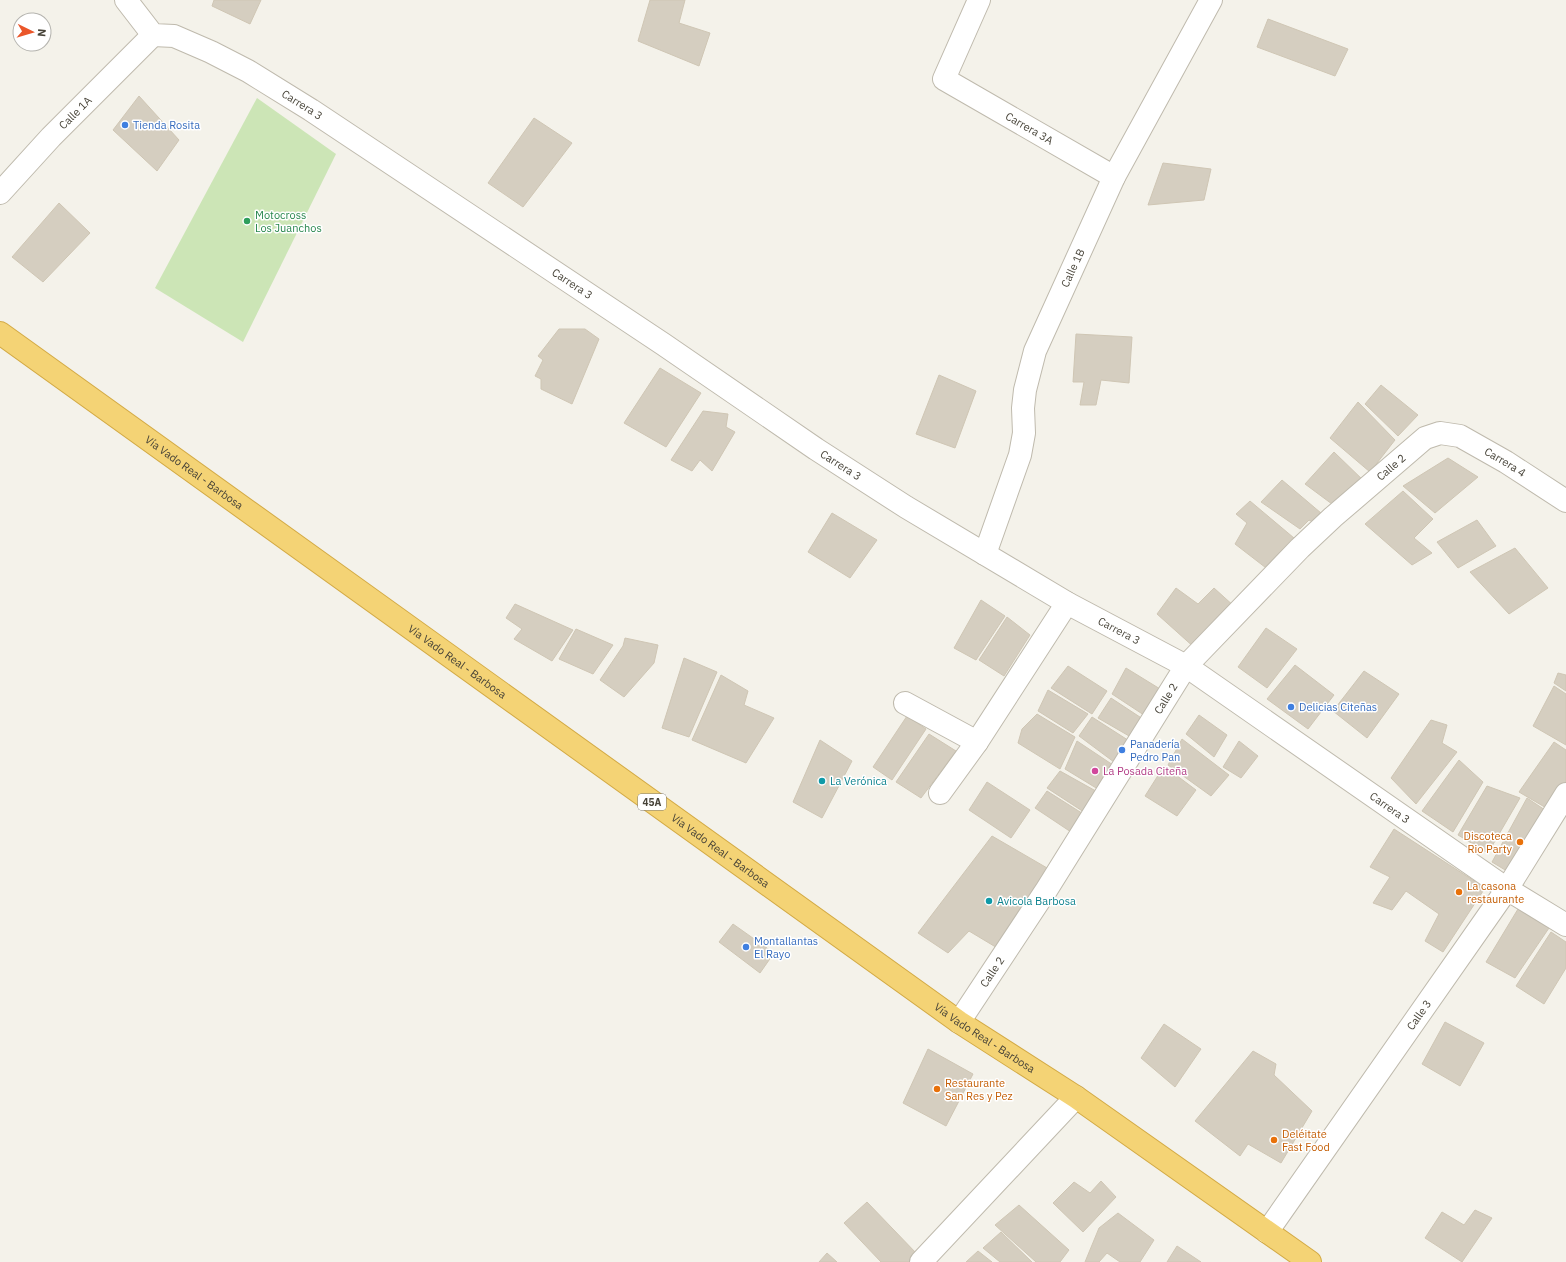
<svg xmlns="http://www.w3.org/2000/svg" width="1566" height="1262" font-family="'IBM Plex Sans',sans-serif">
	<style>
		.green { fill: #cce5b6 }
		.building { fill: #d5cec0; stroke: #cfc6b4 }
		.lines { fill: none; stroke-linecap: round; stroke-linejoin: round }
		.minor-casing { stroke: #bfbaad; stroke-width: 24 }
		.highway-casing { stroke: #d3aa45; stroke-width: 24 }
		.minor { stroke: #fff; stroke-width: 22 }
		.highway { stroke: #f4d375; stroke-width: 22 }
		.shop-dot { fill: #3f7fe0; stroke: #fff; stroke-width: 1.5 }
		.leisure-dot { fill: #2e9e5b; stroke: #fff; stroke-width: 1.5 }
		.hotel-dot { fill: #d1479c; stroke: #fff; stroke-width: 1.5 }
		.culture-dot { fill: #0f9aa8; stroke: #fff; stroke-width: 1.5 }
		.food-dot { fill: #e8710a; stroke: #fff; stroke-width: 1.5 }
		.labels { text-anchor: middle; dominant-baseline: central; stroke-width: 3; stroke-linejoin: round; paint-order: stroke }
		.shield { fill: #fff; stroke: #7e7b74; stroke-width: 1 }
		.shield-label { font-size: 10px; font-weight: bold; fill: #474338 }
		.street-label { font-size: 11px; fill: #474338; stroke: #fff }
		.shop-label { font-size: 11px; fill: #366cbe; stroke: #fff; text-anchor: start }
		.leisure-label { font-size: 11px; fill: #27864d; stroke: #fff; text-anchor: start }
		.hotel-label { font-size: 11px; fill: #b23c85; stroke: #fff; text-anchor: start }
		.culture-label { font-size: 11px; fill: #0d838f; stroke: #fff; text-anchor: start }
		.food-label { font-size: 11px; fill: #c56008; stroke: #fff; text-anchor: start }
	</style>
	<rect width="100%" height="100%" fill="#f4f2ea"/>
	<path class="green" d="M 257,98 L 336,154 L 243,342 L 155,288 Z"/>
	<path class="building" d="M 214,0 L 261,0 L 250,24 L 212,6 Z
		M 650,0 L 685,0 L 679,23 L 710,33 L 699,66 L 638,41 Z
		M 1268,19 L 1348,49 L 1335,76 L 1257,47 Z
		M 139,96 L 179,140 L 157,171 L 113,130 Z
		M 534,118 L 572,143 L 523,207 L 488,183 Z
		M 1163,163 L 1211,169 L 1204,200 L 1148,205 Z
		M 59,203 L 90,233 L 43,282 L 12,257 Z
		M 559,329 L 585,329 L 599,339 L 572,404 L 541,389 L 541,379 L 535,376 L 543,360 L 538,356 Z
		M 1076,334 L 1132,337 L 1129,383 L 1101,380 L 1096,405 L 1080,405 L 1084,382 L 1073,382 Z
		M 660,368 L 701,393 L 666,447 L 624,423 Z
		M 939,375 L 976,391 L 955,448 L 916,434 Z
		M 1381,385 L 1418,415 L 1398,436 L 1365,404 Z
		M 1358,402 L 1395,440 L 1370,472 L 1330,438 Z
		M 703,411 L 728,414 L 726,427 L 735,432 L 712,471 L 700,460 L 692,471 L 671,460 Z
		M 1334,452 L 1366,483 L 1336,507 L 1305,484 Z
		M 1448,458 L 1478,477 L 1435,513 L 1403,486 Z
		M 1282,480 L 1321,513 L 1316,524 L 1309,520 L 1300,529 L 1261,502 Z
		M 1403,491 L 1433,519 L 1414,538 L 1432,553 L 1412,565 L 1365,524 Z
		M 1250,501 L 1294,538 L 1270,571 L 1235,544 L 1247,523 L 1236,514 Z
		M 832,513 L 877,540 L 850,578 L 808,552 Z
		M 1477,520 L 1496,546 L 1458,568 L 1437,542 Z
		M 1515,548 L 1548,588 L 1509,614 L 1470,572 Z
		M 1176,588 L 1198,604 L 1214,588 L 1235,607 L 1196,649 L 1157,614 Z
		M 981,600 L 1005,616 L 976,660 L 954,648 Z
		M 515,604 L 573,630 L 552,661 L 514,639 L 522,629 L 506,618 Z
		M 1007,617 L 1030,635 L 1004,676 L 979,660 Z
		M 1266,628 L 1297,649 L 1267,688 L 1238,667 Z
		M 576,629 L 613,645 L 593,674 L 559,659 Z
		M 625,638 L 658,645 L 654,663 L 624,697 L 600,680 L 623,646 Z
		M 684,658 L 717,672 L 689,737 L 662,728 Z
		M 1295,665 L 1334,695 L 1308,729 L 1267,699 Z
		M 1068,666 L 1107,691 L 1092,714 L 1051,688 Z
		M 1126,668 L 1165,692 L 1150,719 L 1112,694 Z
		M 1364,671 L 1399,694 L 1367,738 L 1333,711 Z
		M 1558,673 L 1566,675 L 1566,691 L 1554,683 Z
		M 721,675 L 748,691 L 744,705 L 774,718 L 746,763 L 692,740 Z
		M 1554,686 L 1566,694 L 1566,745 L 1533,726 Z
		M 1048,690 L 1088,714 L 1073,733 L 1038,711 Z
		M 1111,698 L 1149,723 L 1136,740 L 1098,718 Z
		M 1037,714 L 1075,737 L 1060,769 L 1018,743 L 1022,729 Z
		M 1199,715 L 1227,735 L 1214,757 L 1186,734 Z
		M 907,716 L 926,729 L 892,780 L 873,767 Z
		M 1092,717 L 1134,744 L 1118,765 L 1079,736 Z
		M 1431,720 L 1447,725 L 1442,743 L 1457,752 L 1416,804 L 1391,778 Z
		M 929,734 L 956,751 L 921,798 L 896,782 Z
		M 1182,739 L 1229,775 L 1211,796 L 1168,765 Z
		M 820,740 L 852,761 L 822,818 L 793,802 Z
		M 1077,741 L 1119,769 L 1106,794 L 1065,769 Z
		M 1239,741 L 1258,756 L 1241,778 L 1223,767 Z
		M 1554,742 L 1566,750 L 1566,782 L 1548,809 L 1519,792 Z
		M 1459,760 L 1483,782 L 1453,832 L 1422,811 Z
		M 1164,766 L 1196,790 L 1177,816 L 1145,796 Z
		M 1060,771 L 1103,795 L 1090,816 L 1047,788 Z
		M 987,782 L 1030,810 L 1011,838 L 969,810 Z
		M 1487,786 L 1520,798 L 1488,853 L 1458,835 Z
		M 1047,791 L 1088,817 L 1077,836 L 1035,808 Z
		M 1527,798 L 1548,812 L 1515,876 L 1492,862 Z
		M 1394,829 L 1485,888 L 1443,952 L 1425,941 L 1439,914 L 1406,891 L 1392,910 L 1373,903 L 1390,877 L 1370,867 Z
		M 992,836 L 1054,872 L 1004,952 L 969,931 L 948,953 L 918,933 Z
		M 1518,909 L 1549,928 L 1515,978 L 1486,962 Z
		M 733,924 L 774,953 L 760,973 L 719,942 Z
		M 1551,932 L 1566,942 L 1566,968 L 1544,1004 L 1516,986 Z
		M 1445,1022 L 1484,1043 L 1460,1086 L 1422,1064 Z
		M 1164,1024 L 1201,1049 L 1175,1087 L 1141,1058 Z
		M 928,1049 L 973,1074 L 946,1126 L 903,1103 Z
		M 1253,1051 L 1276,1064 L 1274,1075 L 1312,1111 L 1281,1163 L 1248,1144 L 1240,1156 L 1195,1121 Z
		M 1101,1181 L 1116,1197 L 1083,1232 L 1053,1203 L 1074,1182 L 1090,1193 Z
		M 867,1202 L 917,1254 L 909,1262 L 881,1262 L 844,1223 Z
		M 1019,1205 L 1069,1250 L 1060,1262 L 1036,1262 L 995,1225 Z
		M 1475,1210 L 1492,1218 L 1462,1262 L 1425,1238 L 1442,1212 L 1464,1225 Z
		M 1118,1213 L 1154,1240 L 1140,1262 L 1120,1262 L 1107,1253 L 1099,1262 L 1085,1262 L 1099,1228 Z
		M 1001,1232 L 1032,1262 L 1000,1262 L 983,1248 Z
		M 1177,1246 L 1201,1262 L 1167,1262 Z
		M 978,1251 L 992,1262 L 966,1262 Z
		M 827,1253 L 837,1262 L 819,1262 Z"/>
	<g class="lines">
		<defs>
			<g id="minor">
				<path id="s1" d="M 126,0 L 153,35 L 174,36 L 211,52 L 248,71 L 311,110 L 663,344 L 816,449 L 906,507 L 1067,603 L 1186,666 L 1507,889 L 1566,925"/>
				<path id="s2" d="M 979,0 L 944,79 L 1114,177"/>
				<path id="s3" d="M 0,193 L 51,137 L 153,35"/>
				<path id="s4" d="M 985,554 L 1020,455 L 1024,433 L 1023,408 L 1025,390 L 1035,351 L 1114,177 L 1211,0"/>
				<path d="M 905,703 L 977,742"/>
				<path d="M 940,793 L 977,742 L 1067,603"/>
				<path id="s5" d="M 959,1022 L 1047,889 L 1186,666 L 1300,548 L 1333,517 L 1425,438 L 1440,433 L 1460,436 L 1506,462 L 1566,501"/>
				<path id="s6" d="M 1267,1232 L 1507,889 L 1566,794"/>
				<path d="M 921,1262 L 1076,1097"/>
			</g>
			<g id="highway">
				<path id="s7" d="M 0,333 L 959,1022 L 1076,1097 L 1310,1262"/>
			</g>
		</defs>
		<use href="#minor" class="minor-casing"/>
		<use href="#highway" class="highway-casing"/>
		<use href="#minor" class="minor"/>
		<use href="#highway" class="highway"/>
	</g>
	<g class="shop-dot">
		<circle cx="125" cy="125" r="4"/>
		<circle cx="1291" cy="707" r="4"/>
		<circle cx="1122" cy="750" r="4"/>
		<circle cx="746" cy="947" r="4"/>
	</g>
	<circle class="leisure-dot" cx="247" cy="221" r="4"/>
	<circle class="hotel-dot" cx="1095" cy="771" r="4"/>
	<g class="culture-dot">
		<circle cx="822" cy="781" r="4"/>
		<circle cx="989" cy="901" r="4"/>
	</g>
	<g class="food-dot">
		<circle cx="1520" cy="842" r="4"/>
		<circle cx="1459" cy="892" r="4"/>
		<circle cx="937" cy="1089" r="4"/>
		<circle cx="1274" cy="1140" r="4"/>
	</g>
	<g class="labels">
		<rect class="shield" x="638" y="794" width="28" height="16" rx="3"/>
		<g class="shield-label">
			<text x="652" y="802">45A</text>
		</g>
		<g class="street-label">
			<text stroke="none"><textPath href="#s1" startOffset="211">Carrera 3</textPath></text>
			<text stroke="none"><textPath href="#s3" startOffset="110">Calle 1A</textPath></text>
			<text stroke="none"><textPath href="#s2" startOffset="185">Carrera 3A</textPath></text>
			<text stroke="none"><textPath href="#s4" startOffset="302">Calle 1B</textPath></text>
			<text stroke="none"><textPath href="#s1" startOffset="535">Carrera 3</textPath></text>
			<text stroke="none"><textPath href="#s5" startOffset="841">Carrera 4</textPath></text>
			<text stroke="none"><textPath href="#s1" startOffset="859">Carrera 3</textPath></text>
			<text stroke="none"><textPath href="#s5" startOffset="708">Calle 2</textPath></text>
			<text stroke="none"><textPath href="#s7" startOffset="239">Vía Vado Real - Barbosa</textPath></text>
			<text stroke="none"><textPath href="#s1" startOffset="1183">Carrera 3</textPath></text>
			<text stroke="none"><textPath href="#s7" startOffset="563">Vía Vado Real - Barbosa</textPath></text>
			<text stroke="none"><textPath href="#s5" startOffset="384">Calle 2</textPath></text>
			<text stroke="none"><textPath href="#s1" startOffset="1507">Carrera 3</textPath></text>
			<text stroke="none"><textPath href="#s7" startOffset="887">Vía Vado Real - Barbosa</textPath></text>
			<text stroke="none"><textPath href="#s5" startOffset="60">Calle 2</textPath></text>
			<text stroke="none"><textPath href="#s6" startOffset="265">Calle 3</textPath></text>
			<text stroke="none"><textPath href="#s7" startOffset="1211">Vía Vado Real - Barbosa</textPath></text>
		</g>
		<g class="shop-label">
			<text x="133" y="125">Tienda Rosita</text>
			<text x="1299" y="707">Delicias Citeñas</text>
			<text x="1130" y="744">Panadería<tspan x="1130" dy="13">Pedro Pan</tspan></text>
			<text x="754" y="941">Montallantas<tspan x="754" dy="13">El Rayo</tspan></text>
		</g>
		<g class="leisure-label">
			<text x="255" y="215">Motocross<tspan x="255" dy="13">Los Juanchos</tspan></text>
		</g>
		<g class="hotel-label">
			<text x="1103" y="771">La Posada Citeña</text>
		</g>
		<g class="culture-label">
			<text x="830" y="781">La Verónica</text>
			<text x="997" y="901">Avicola Barbosa</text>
		</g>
		<g class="food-label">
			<text x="1512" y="836" text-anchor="end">Discoteca<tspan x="1512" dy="13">Rio Party</tspan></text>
			<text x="1467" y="886">La casona<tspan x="1467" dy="13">restaurante</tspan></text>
			<text x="945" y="1083">Restaurante<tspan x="945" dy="13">San Res y Pez</tspan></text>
			<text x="1282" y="1134">Deléitate<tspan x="1282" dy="13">Fast Food</tspan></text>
		</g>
	</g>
	<g transform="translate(32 32) rotate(95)"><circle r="19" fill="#ffffff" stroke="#b5b4af"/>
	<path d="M0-3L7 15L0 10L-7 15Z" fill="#ea562a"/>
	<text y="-6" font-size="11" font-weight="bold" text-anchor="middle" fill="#474338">N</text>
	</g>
</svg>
